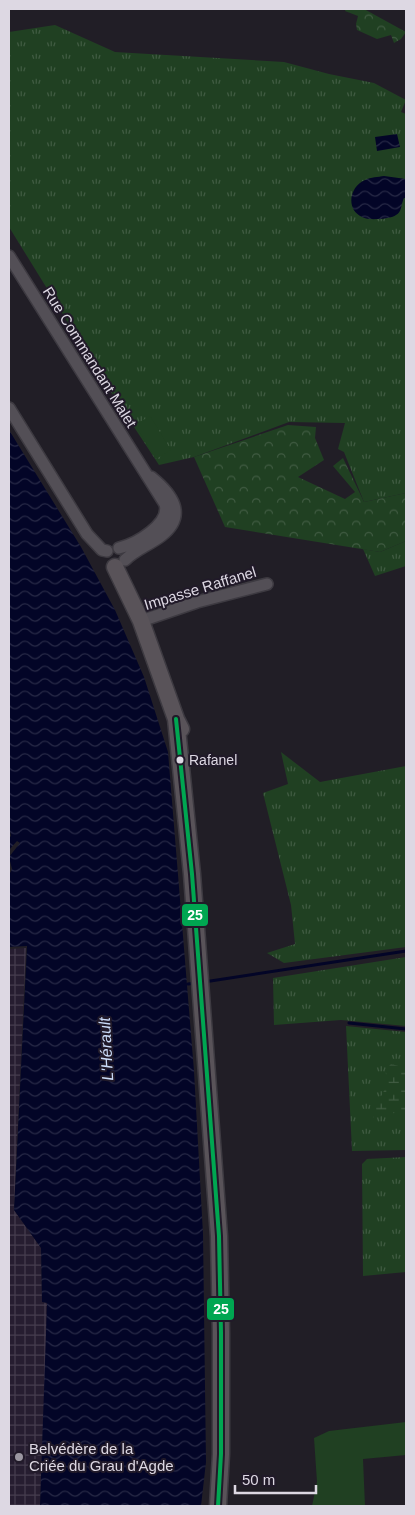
<svg xmlns="http://www.w3.org/2000/svg" width="415" height="1515" font-family="Arial,sans-serif">
	<style>
		.industrial { fill: url(#industrial-grid) }
		.grass { fill: url(#grass-tufts) }
		.forest { fill: url(#forest-crowns) }
		.wetland { fill: url(#wetland-marsh) }
		.garden { fill: #204022 }
		.water { fill: url(#water-waves) }
		.lines { fill: none; stroke-linecap: round; stroke-linejoin: round }
		.stream { stroke: #030527; stroke-width: 3 }
		.street-casing { stroke: #3d3a41; stroke-width: 14 }
		.secondary-casing { stroke: #3d3a41; stroke-width: 19 }
		.street { stroke: #534f56; stroke-width: 11 }
		.secondary { stroke: #595359; stroke-width: 16 }
		.bus-1-casing { stroke: #211a29; stroke-width: 8 }
		.bus-1 { stroke: #00a651; stroke-width: 4 }
		.bus-dot { fill: #ddd8e3; stroke: #211a29; stroke-width: 2 }
		.poi-dot { fill: #9b97a1; stroke: #211a29; stroke-width: 2 }
		.labels { text-anchor: middle; dominant-baseline: central; stroke-width: 4; stroke-linejoin: round; paint-order: stroke }
		.bus-label { font-size: 14px; fill: #ddd8e3; stroke: #211a29; text-anchor: start }
		.street-label { font-size: 15px; fill: #ddd8e3; stroke: #211a29 }
		.poi-label { font-size: 15px; fill: #ddd8e3; stroke: #211a29; text-anchor: start }
		.water-label { font-size: 16px; font-style: italic; fill: #cadbf8; stroke: #211a29 }
		.line-badge { stroke: #211a29; stroke-width: 2 }
		.badge-label { font-size: 14px; text-anchor: middle; font-weight: bold; fill: #fff }
	</style>
	<defs>
		<pattern id="industrial-grid" width="8" height="8" patternUnits="userSpaceOnUse" patternTransform="scale(1.25)"><rect width="8" height="8" fill="#261d30"/><path d="M0 4h8M4 0v8" fill="none" stroke="#453d4e"/></pattern>
		<pattern id="grass-tufts" width="24" height="20" patternUnits="userSpaceOnUse" patternTransform="scale(1.25)"><rect width="24" height="20" fill="#204022"/><path d="M3 7l-1-3M5 7V3M7 7l1-3M15 17l-1-3M17 17v-4M19 17l1-3" fill="none" stroke="#405b42"/></pattern>
		<pattern id="forest-crowns" width="20" height="18" patternUnits="userSpaceOnUse" patternTransform="scale(1.25)"><rect width="20" height="18" fill="#204022"/><path d="M2 6a3 3 0 1 1 6 0M12 15a3 3 0 1 1 6 0" fill="none" stroke="#405b42"/></pattern>
		<pattern id="wetland-marsh" width="20" height="14" patternUnits="userSpaceOnUse" patternTransform="scale(1.25)"><rect width="20" height="14" fill="#204022"/><path d="M1 5h8M5 5V1M11 12h8M15 12V8" fill="none" stroke="#405b42"/></pattern>
		<pattern id="water-waves" width="16" height="10" patternUnits="userSpaceOnUse" patternTransform="scale(1.25)"><rect width="16" height="10" fill="#030527"/><path d="M0 5q4-4 8 0t8 0" fill="none" stroke="#272946"/></pattern>
	</defs>
	<rect width="100%" height="100%" fill="#211e26"/>
	<path class="industrial" d="M 26,948 L 14,1210 L 41,1248 L 42,1302 L 48,1303 L 40,1506 L 9,1506 L 10,949 Z"/>
	<path class="grass" d="M 55,25 L 115,52 L 284,62 L 329,74 L 374,83 L 406,100 L 401,112 L 406,114 L 406,493 L 364,502 L 344,452 L 338,449 L 345,423 L 289,422 L 194,457 L 159,465 L 111,392 L 9,227 L 9,32 Z
		M 406,541 L 406,566 L 375,576 L 363,549 L 380,552 Z
		M 281,752 L 320,782 L 406,766 L 406,947 L 284,963 L 267,953 L 295,944 L 291,905 L 263,793 L 288,784 Z
		M 406,957 L 406,1026 L 341,1020 L 274,1025 L 273,978 Z
		M 346,1026 L 406,1032 L 406,1150 L 352,1151 Z
		M 406,1157 L 406,1272 L 363,1276 L 362,1164 L 367,1159 Z"/>
	<path class="forest" d="M 346,9 L 364,9 L 406,32 L 401,39 L 394,43 L 391,35 L 377,39 L 357,30 L 356,24 L 358,16 L 345,11 Z
		M 288,425 L 316,427 L 315,438 L 324,460 L 298,477 L 345,499 L 355,492 L 333,466 L 343,458 L 364,502 L 406,493 L 406,541 L 380,552 L 225,527 L 194,457 Z"/>
	<path class="wetland" d="M 391,1064 L 406,1068 L 406,1110 L 374,1118 L 370,1106 L 382,1095 L 388,1082 L 385,1070 Z"/>
	<path class="garden" d="M 150,416 L 171,450 L 156,459 L 135,425 Z
		M 406,1422 L 406,1455 L 363,1459 L 365,1506 L 312,1506 L 317,1482 L 314,1438 L 329,1431 Z"/>
	<path class="water" d="M 397,134 L 400,147 L 377,151 L 375,137 Z
		M 384,176 L 406,179 L 406,198 L 404,198 C 401,204 402,212 396,215 C 392,218 386,218 381,219 C 375,219 367,220 362,217 C 345,209 350,186 365,180 C 371,177 378,177 384,176 Z
		M 9,430 L 81,547 L 115,610 L 144,677 L 168,752 L 194,1071 L 203,1234 L 206,1462 L 201,1506 L 40,1506 L 47,1303 L 42,1302 L 41,1248 L 14,1210 L 27,946 L 9,947 L 9,875 L 12,869 L 9,857 L 20,843 L 17,841 L 9,850 L 9,838 L 11,836 L 9,826 Z"/>
	<g class="lines">
		<path class="stream" d="M 204,982 L 406,951
			M 188,984 L 196,983
			M 349,1023 L 406,1029"/>
		<defs>
			<path id="street" d="M 9,256 L 165,504 C 171,524 136,544 119,548
				M 9,408 L 87,534 L 102,550 L 107,551
				M 125,560 C 135,550 149,545 161,536 C 188,515 172,494 151,477
				M 141,621 L 197,602 L 267,584"/>
			<path id="secondary" d="M 115,567 L 141,621 L 176,719 L 181,729
				M 176,719 L 192,874 L 219,1236 L 221,1332 L 221,1454 L 218,1506"/>
		</defs>
		<use href="#street" class="street-casing"/>
		<use href="#secondary" class="secondary-casing"/>
		<use href="#street" class="street"/>
		<use href="#secondary" class="secondary"/>
		<defs>
			<path id="bus-1" d="M 176,719 L 192,874 L 219,1236 L 221,1332 L 221,1454 L 218,1506"/>
		</defs>
		<use href="#bus-1" class="bus-1-casing"/>
		<use href="#bus-1" class="bus-1"/>
	</g>
	<circle class="bus-dot" cx="180" cy="760" r="4.5"/>
	<circle class="poi-dot" cx="19" cy="1457" r="5"/>
	<g class="labels">
		<g class="bus-label">
			<text x="189" y="760">Rafanel</text>
		</g>
		<g class="street-label">
			<text transform="translate(90 357) rotate(58)">Rue Commandant Malet</text>
			<text transform="translate(200 588) rotate(-17)">Impasse Raffanel</text>
		</g>
		<g class="poi-label">
			<text x="29" y="1448">Belvédère de la<tspan x="29" dy="17">Criée du Grau d'Agde</tspan></text>
		</g>
		<g class="water-label">
			<text transform="translate(106 1049) rotate(-93)">L'Hérault</text>
		</g>
	</g>
	<g class="line-badge">
		<rect x="181" y="903" width="28" height="24" rx="5" fill="#00a651"/>
		<rect x="206" y="1297" width="29" height="24" rx="5" fill="#00a651"/>
	</g>
	<g class="badge-label">
		<text x="195" y="920">25</text>
		<text x="221" y="1314">25</text>
	</g>
	<rect width="415" height="1515" fill="none" stroke="#ddd8e3" stroke-width="20"/>
	<path d="M235 1485v8h81v-8" fill="none" stroke="#ddd8e3" stroke-width="2.5"/>
	<text x="242" y="1485" font-size="15" fill="#ddd8e3" stroke="#211a29" stroke-width="4" paint-order="stroke">50 m</text>
</svg>
